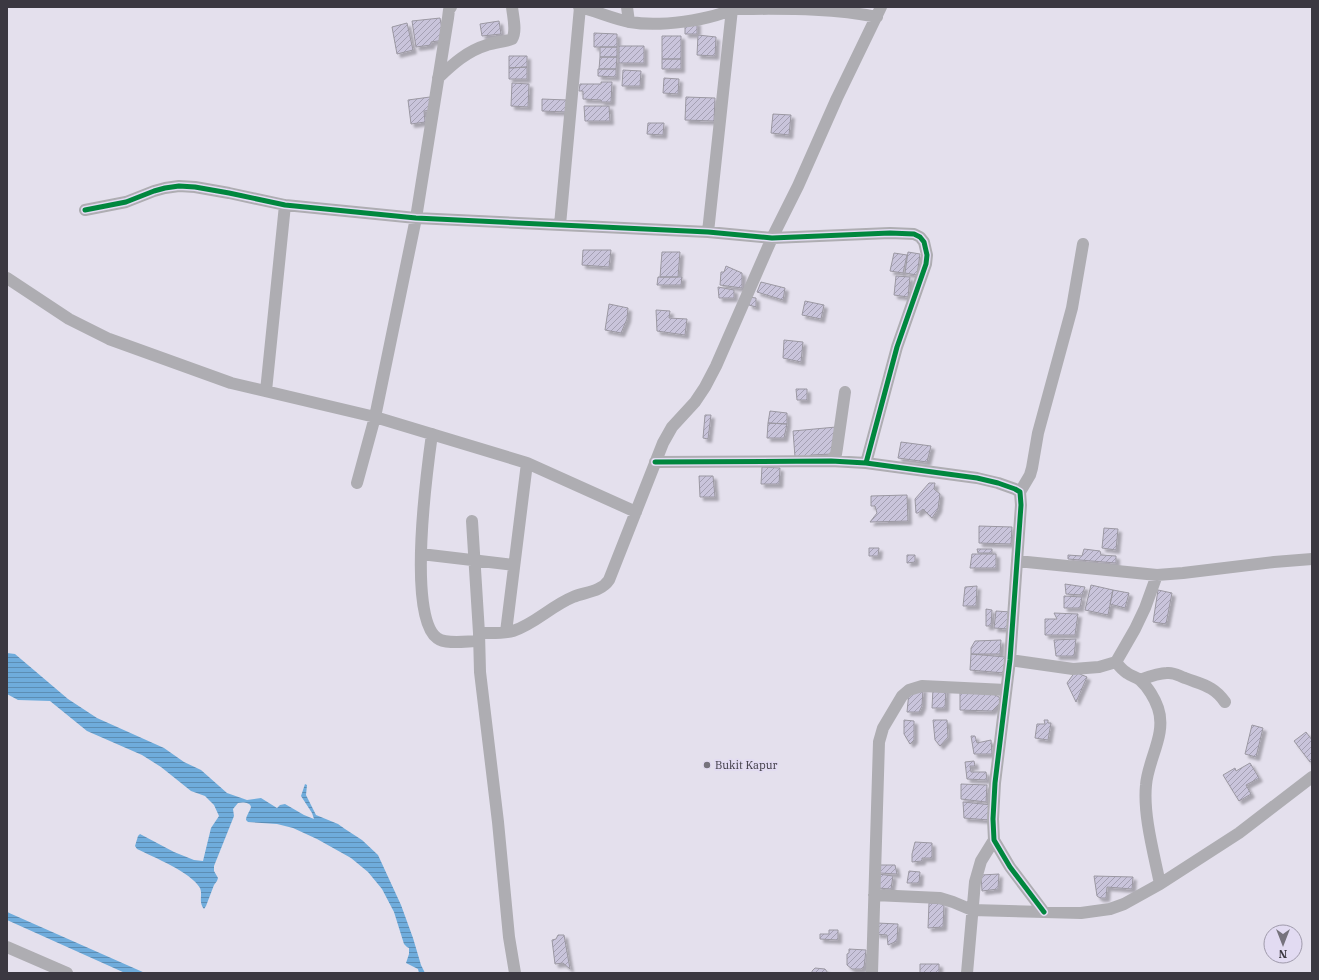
<svg xmlns="http://www.w3.org/2000/svg" width="1319" height="980" font-family="'IBM Plex Serif',serif">
	<style>
		.water { fill: url(#water-rules) }
		.building { fill: url(#building-hatch); stroke: #9b98a2; filter: url(#shadow) }
		.lines { fill: none; stroke-linecap: round; stroke-linejoin: round }
		.minor { stroke: #aeadb2; stroke-width: 12 }
		.cycleway-casing { stroke: #e2dbf2; stroke-width: 8 }
		.cycleway { stroke: #00873e; stroke-width: 5 }
		.poi-dot { fill: #76737d; stroke: #e2dbf2; stroke-width: 1.5 }
		.labels { text-anchor: middle; dominant-baseline: central; stroke-width: 3.5; stroke-linejoin: round; paint-order: stroke }
		.poi-label { font-size: 11px; fill: #3b3841; stroke: #e2dbf2; text-anchor: start }
	</style>
	<defs>
		<pattern id="water-rules" width="6" height="5" patternUnits="userSpaceOnUse"><rect width="6" height="5" fill="#6facdc"/><path d="M0 2.5h6" fill="none" stroke="#5c8db4"/></pattern>
		<pattern id="building-hatch" width="6" height="6" patternUnits="userSpaceOnUse"><rect width="6" height="6" fill="#c9c4db"/><path d="M-1 1l2-2M0 6l6-6M5 7l2-2" fill="none" stroke="#a4a0b3"/></pattern>
		<filter id="shadow"><feDropShadow dx="3.5" dy="3.5" stdDeviation="1" flood-color="#0004"/></filter>
	</defs>
	<rect width="100%" height="100%" fill="#e4e0ed"/>
	<path class="water" d="M 7,653 L 15,654 L 68,699 L 97,718 L 164,748 L 184,762 L 201,770 L 227,793 L 247,800 L 261,798 L 277,808 L 280,805 L 285,804 L 304,815 L 314,819 L 312,813 L 301,796 L 305,784 L 307,785 L 306,795 L 316,815 L 338,824 L 345,829 L 362,840 L 378,855 L 401,905 L 413,938 L 421,965 L 425,973 L 419,973 L 418,969 L 406,963 L 409,954 L 409,948 L 407,947 L 404,944 L 394,912 L 382,889 L 368,872 L 351,858 L 317,839 L 293,828 L 277,824 L 248,822 L 246,820 C 246,816 250,811 251,807 C 250,802 242,802 238,803 L 233,809 L 234,816 L 214,866 L 214,871 L 218,878 L 217,881 L 214,885 L 206,906 L 204,909 C 198,902 203,895 200,888 C 191,872 153,857 137,849 L 135,846 L 138,836 L 140,834 L 174,852 L 194,860 L 203,861 L 211,828 L 219,816 L 214,805 L 205,796 L 191,791 L 161,767 L 142,755 L 87,731 L 50,701 L 18,700 L 7,694 Z
		M 7,912 L 145,973 L 125,973 L 7,920 Z"/>
	<path class="building" d="M 440,18 L 444,40 L 431,42 L 431,45 L 416,47 L 412,21 Z
		M 499,21 L 501,34 L 482,36 L 480,24 Z
		M 685,22 L 697,22 L 697,34 L 685,34 Z
		M 407,23 L 413,50 L 397,54 L 392,27 Z
		M 594,33 L 617,34 L 617,47 L 594,47 Z
		M 698,35 L 716,37 L 715,56 L 697,55 Z
		M 662,36 L 681,36 L 681,59 L 662,59 Z
		M 619,46 L 644,46 L 644,63 L 619,63 Z
		M 600,47 L 617,47 L 617,57 L 600,57 Z
		M 509,56 L 527,56 L 527,67 L 509,68 Z
		M 600,57 L 617,57 L 616,69 L 599,69 Z
		M 662,59 L 681,59 L 681,69 L 662,69 Z
		M 527,67 L 527,79 L 509,79 L 509,68 Z
		M 598,69 L 616,69 L 616,77 L 598,76 Z
		M 623,70 L 641,71 L 640,86 L 622,86 Z
		M 664,78 L 679,79 L 678,94 L 663,93 Z
		M 601,82 L 612,82 L 611,102 L 601,102 L 601,100 L 583,99 L 583,91 L 579,91 L 580,84 L 601,84 Z
		M 512,83 L 529,84 L 528,107 L 511,106 Z
		M 430,97 L 431,110 L 424,111 L 425,122 L 411,124 L 408,100 Z
		M 686,97 L 715,98 L 714,121 L 685,120 Z
		M 542,99 L 567,100 L 567,112 L 542,111 Z
		M 584,106 L 609,106 L 610,121 L 585,121 Z
		M 773,114 L 791,115 L 789,135 L 771,133 Z
		M 648,123 L 664,123 L 663,135 L 647,134 Z
		M 583,250 L 611,250 L 609,267 L 582,265 Z
		M 662,252 L 680,252 L 678,277 L 660,277 Z
		M 908,252 L 920,254 L 917,275 L 905,273 Z
		M 894,253 L 907,255 L 903,273 L 890,271 Z
		M 726,266 L 742,273 L 742,288 L 720,285 L 721,272 L 724,272 Z
		M 896,276 L 910,277 L 908,297 L 894,295 Z
		M 658,277 L 682,277 L 681,285 L 657,285 Z
		M 761,282 L 785,288 L 783,300 L 757,292 Z
		M 718,287 L 734,290 L 734,298 L 719,298 Z
		M 749,297 L 756,298 L 756,307 L 749,305 Z
		M 805,301 L 824,305 L 821,319 L 802,315 Z
		M 609,304 L 628,308 L 627,319 L 621,333 L 605,330 Z
		M 656,310 L 670,311 L 669,318 L 687,319 L 685,335 L 657,331 Z
		M 784,340 L 803,342 L 801,362 L 783,358 Z
		M 796,389 L 807,389 L 807,400 L 797,400 Z
		M 770,411 L 787,413 L 787,424 L 768,423 Z
		M 705,415 L 711,415 L 708,439 L 703,438 Z
		M 768,423 L 787,424 L 784,438 L 767,438 Z
		M 836,427 L 832,454 L 811,455 L 806,458 L 795,457 L 793,431 Z
		M 901,442 L 931,446 L 927,462 L 898,458 Z
		M 762,467 L 780,468 L 779,484 L 761,484 Z
		M 699,476 L 713,476 L 715,497 L 700,497 Z
		M 929,483 L 935,483 L 934,489 L 940,494 L 938,509 L 932,518 L 923,509 L 918,513 L 916,513 L 915,499 Z
		M 907,495 L 908,521 L 870,522 L 877,513 L 875,506 L 871,506 L 871,496 Z
		M 979,526 L 1012,527 L 1011,544 L 979,543 Z
		M 1104,528 L 1118,529 L 1116,550 L 1102,548 Z
		M 869,548 L 879,548 L 878,556 L 869,556 Z
		M 977,549 L 992,549 L 992,553 L 978,553 Z
		M 1084,549 L 1100,551 L 1101,555 L 1116,556 L 1116,563 L 1068,559 L 1068,555 L 1082,556 Z
		M 972,554 L 996,554 L 996,568 L 970,568 Z
		M 907,555 L 915,555 L 915,562 L 907,563 Z
		M 1065,584 L 1085,587 L 1082,595 L 1066,594 Z
		M 1091,585 L 1113,590 L 1108,615 L 1085,610 Z
		M 977,586 L 976,606 L 963,606 L 965,587 Z
		M 1113,590 L 1129,593 L 1125,608 L 1110,604 Z
		M 1158,590 L 1172,593 L 1166,624 L 1153,622 Z
		M 1064,596 L 1082,597 L 1080,608 L 1064,608 Z
		M 986,609 L 992,610 L 991,626 L 986,626 Z
		M 996,611 L 1011,612 L 1009,629 L 994,628 Z
		M 1054,613 L 1078,614 L 1075,635 L 1045,635 L 1045,619 L 1057,619 Z
		M 1076,639 L 1074,656 L 1056,656 L 1054,640 Z
		M 1001,640 L 1000,654 L 971,654 L 971,648 L 975,641 Z
		M 971,654 L 1005,657 L 1004,673 L 970,670 Z
		M 1075,672 L 1087,677 L 1076,702 L 1067,683 Z
		M 923,688 L 922,706 L 919,712 L 907,712 L 909,692 Z
		M 933,688 L 946,688 L 945,708 L 932,708 Z
		M 960,693 L 993,694 L 999,697 L 1001,702 L 992,711 L 960,710 Z
		M 904,720 L 914,721 L 914,740 L 910,744 L 904,734 Z
		M 933,720 L 947,720 L 948,737 L 940,746 L 935,740 Z
		M 1044,720 L 1048,720 L 1048,723 L 1051,723 L 1048,740 L 1035,738 L 1037,724 L 1045,724 Z
		M 1252,725 L 1263,728 L 1256,757 L 1245,754 Z
		M 1306,732 L 1312,740 L 1312,761 L 1310,762 L 1294,741 Z
		M 971,736 L 975,736 L 977,743 L 991,740 L 992,754 L 974,754 Z
		M 974,761 L 975,766 L 970,766 L 971,772 L 986,772 L 987,780 L 967,779 L 965,762 Z
		M 1250,763 L 1259,778 L 1246,785 L 1251,794 L 1239,801 L 1223,775 L 1235,768 L 1236,771 Z
		M 961,784 L 987,785 L 986,802 L 961,799 Z
		M 963,802 L 992,805 L 989,820 L 964,818 Z
		M 915,842 L 932,843 L 932,858 L 922,858 L 922,861 L 912,862 L 912,854 Z
		M 879,865 L 895,865 L 897,874 L 880,873 Z
		M 909,871 L 920,872 L 919,883 L 907,883 Z
		M 878,874 L 893,876 L 891,889 L 878,888 Z
		M 999,874 L 998,889 L 982,891 L 981,875 Z
		M 1094,876 L 1133,877 L 1132,889 L 1107,887 L 1106,898 L 1100,898 L 1097,896 Z
		M 929,903 L 944,904 L 943,927 L 928,928 Z
		M 877,923 L 898,924 L 897,941 L 888,945 L 887,935 L 876,934 Z
		M 829,930 L 838,930 L 838,940 L 820,939 L 820,934 L 829,934 Z
		M 558,935 L 564,935 L 570,969 L 563,963 L 555,964 L 552,940 L 556,939 Z
		M 849,949 L 866,950 L 864,967 L 861,969 L 852,969 L 847,965 L 847,954 L 849,953 Z
		M 920,964 L 939,964 L 939,973 L 920,973 Z
		M 815,968 L 825,969 L 828,973 L 812,973 L 812,971 Z"/>
	<g class="lines">
		<path class="minor" d="M 579,7 C 597,11 613,19 630,22 C 657,27 712,21 736,7
			M 627,7 L 629,22
			M 438,78 C 453,64 467,51 487,45 C 495,42 504,42 512,39 C 517,31 513,17 512,7
			M 85,210 L 126,202 L 154,191 L 165,188 L 179,186 L 195,187 L 229,193 L 285,205 L 416,218 L 708,232 L 772,238 L 890,233 L 914,234 L 920,237 L 924,242 L 927,255 L 926,264 L 897,347 L 866,463
			M 560,225 L 580,7
			M 708,232 L 732,9 C 780,9 829,7 877,17
			M 7,278 L 69,319 L 109,339 L 231,383 L 375,417 L 527,463 L 636,512
			M 266,391 L 285,205
			M 432,434 C 427,470 407,616 437,638 C 446,645 467,641 479,641
			M 831,461 L 836,454 L 837,448 L 845,392
			M 655,462 L 831,461 L 866,463 L 977,478 L 998,483 L 1015,489 L 1020,492 L 1021,505 L 1010,660 L 995,783 L 993,819 L 994,840 L 1010,867 L 1044,912
			M 357,483 L 375,417 L 416,218 L 448,18 L 449,10 L 451,7
			M 1020,492 L 1030,475 L 1032,468 L 1038,433 L 1072,308 L 1083,244
			M 472,521 L 479,633 L 480,672 L 498,822 L 509,937 L 515,973
			M 421,554 L 514,565
			M 1017,561 L 1157,575 L 1183,573 L 1274,562 L 1312,559
			M 506,632 L 527,463
			M 479,633 C 490,633 502,634 513,631 C 535,624 551,606 573,597 C 585,592 601,592 609,580 L 663,443 L 672,427 L 695,402 L 705,387 L 716,366 L 772,238 L 798,186 L 837,98 L 881,7
			M 1010,660 L 1073,669 L 1099,667 L 1116,662 L 1135,629 L 1145,608 L 1157,575
			M 1116,662 C 1119,666 1122,670 1127,673 C 1131,676 1136,677 1140,680 C 1148,687 1155,699 1158,708 C 1167,734 1148,759 1146,785 C 1143,815 1154,854 1160,884
			M 1140,680 C 1148,677 1158,673 1167,673 C 1174,672 1179,676 1185,678 C 1203,685 1214,686 1225,702
			M 874,895 L 940,898 L 953,902 L 972,910 L 1081,913 L 1110,909 L 1124,904 L 1160,884 L 1239,833 L 1312,777
			M 7,947 L 67,973
			M 872,973 L 879,742 L 883,728 L 902,696 L 909,690 L 922,686 L 1006,690
			M 967,973 L 975,882 L 981,861 L 994,840"/>
		<defs>
			<path id="cycleway" d="M 85,210 L 126,202 L 154,191 L 165,188 L 179,186 L 195,187 L 229,193 L 285,205 L 416,218 L 708,232 L 772,238 L 890,233 L 914,234 L 920,237 L 924,242 L 927,255 L 926,264 L 897,347 L 866,463
				M 655,462 L 831,461 L 866,463 L 977,478 L 998,483 L 1015,489 L 1020,492 L 1021,505 L 1010,660 L 995,783 L 993,819 L 994,840 L 1010,867 L 1044,912"/>
		</defs>
		<use href="#cycleway" class="cycleway-casing"/>
		<use href="#cycleway" class="cycleway"/>
	</g>
	<circle class="poi-dot" cx="707" cy="765" r="4"/>
	<g class="labels">
		<g class="poi-label">
			<text x="715" y="765">Bukit Kapur</text>
		</g>
	</g>
	<rect width="1319" height="980" fill="none" stroke="#3b3841" stroke-width="16"/>
	<g transform="translate(1283 944) rotate(180)"><circle r="19" fill="#e2dbf2" stroke="#9f9aab"/>
	<path d="M0-3L7 15L0 10L-7 15Z" fill="#76737d"/>
	<text y="-6" font-size="11" font-weight="bold" text-anchor="middle" fill="#3b3841">N</text>
	</g>
</svg>
